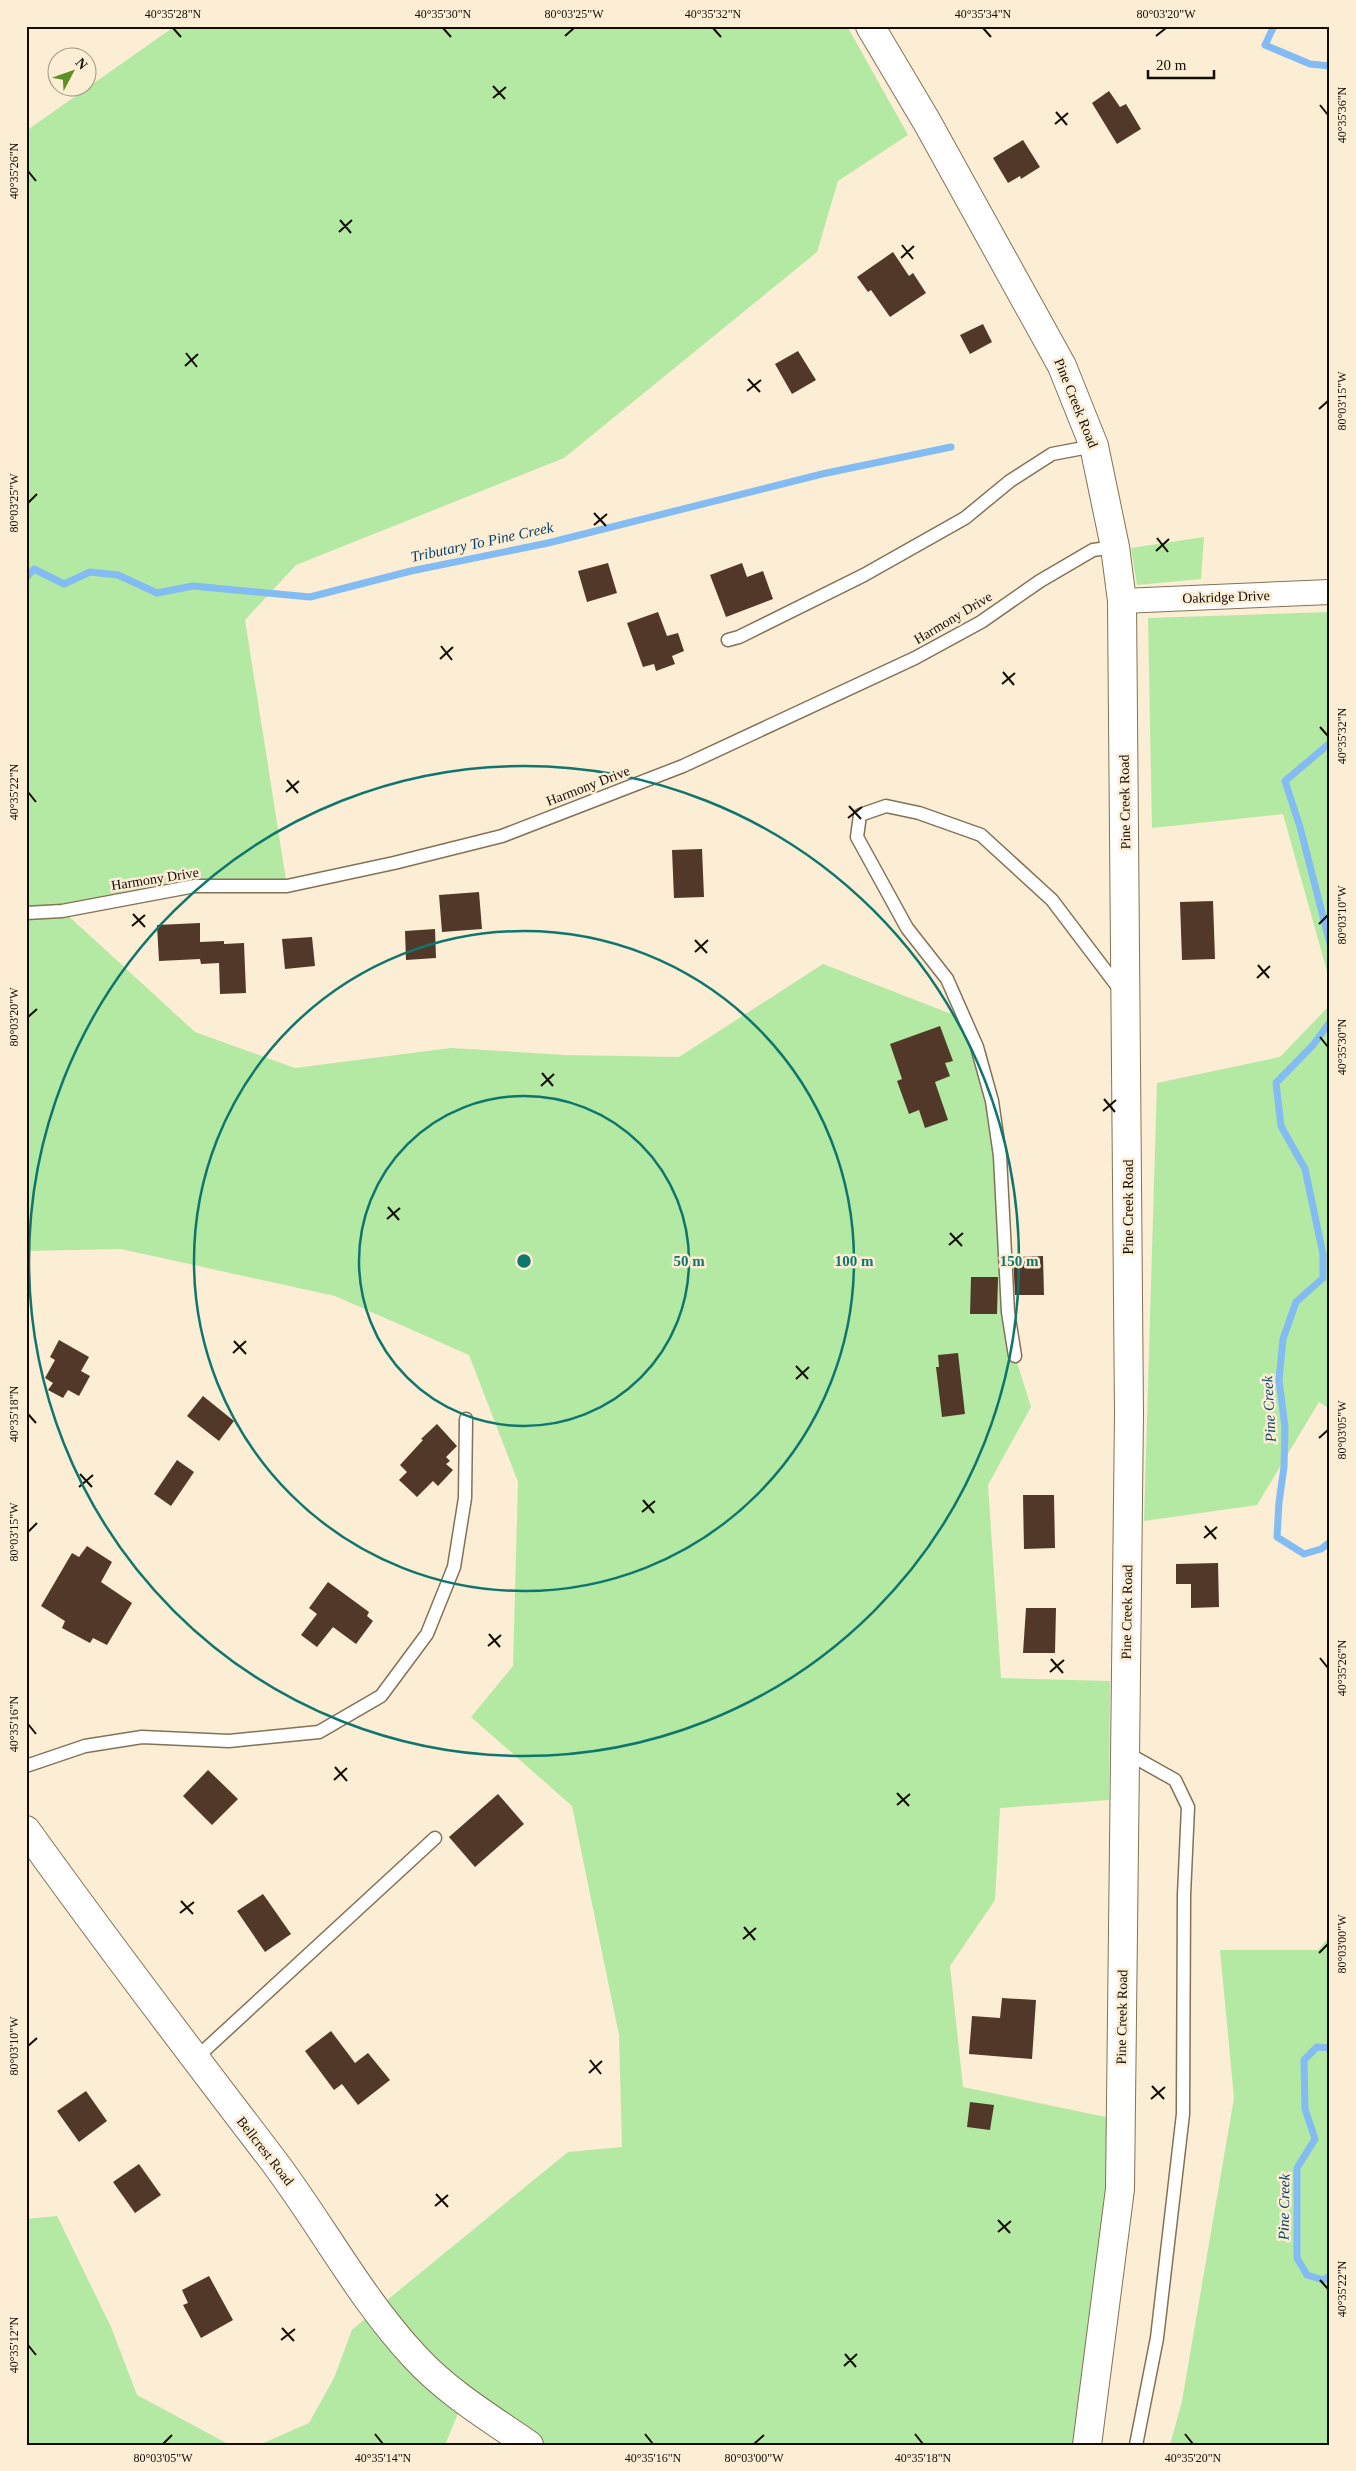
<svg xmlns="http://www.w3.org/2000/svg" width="1356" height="2471" font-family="'Times New Roman',serif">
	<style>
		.green { fill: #b3e9a2 }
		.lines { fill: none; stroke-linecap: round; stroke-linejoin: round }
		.stream { stroke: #83bbf3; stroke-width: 7 }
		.building { fill: #513828 }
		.lane-casing { stroke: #827257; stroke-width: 15 }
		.street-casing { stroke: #827257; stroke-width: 26 }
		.secondary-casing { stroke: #827257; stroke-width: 30 }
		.lane { stroke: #fff; stroke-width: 12 }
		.street { stroke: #fff; stroke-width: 24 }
		.secondary { stroke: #fff; stroke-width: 28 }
		.ticks { fill: none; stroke: #130d04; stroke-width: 2 }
		.ring { fill: none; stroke: #0f766e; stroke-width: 2.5 }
		.labels { text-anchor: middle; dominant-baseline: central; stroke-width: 5; stroke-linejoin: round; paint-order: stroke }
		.street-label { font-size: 14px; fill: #130d04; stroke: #fcedd5 }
		.water-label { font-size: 15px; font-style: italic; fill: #08406b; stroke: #fcedd5 }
		.centre { fill: #0f766e; stroke: #fcedd5; stroke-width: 2.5 }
		.ring-label { font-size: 15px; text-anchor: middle; font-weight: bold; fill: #0f766e; stroke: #fcedd5; stroke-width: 5; stroke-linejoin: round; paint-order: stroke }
		.neatline { fill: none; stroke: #130d04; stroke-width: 2 }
		.ticks-label { font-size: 12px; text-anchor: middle; fill: #130d04 }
	</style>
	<rect width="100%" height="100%" fill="#fcedd5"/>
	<path class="green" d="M 175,26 L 847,26 L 908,135 L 838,181 L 817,252 L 564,458 L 296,565 L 245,620 L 287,886 L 195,886 L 63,911 L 195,1032 L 295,1068 L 451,1048 L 565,1055 L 679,1057 L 823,964 L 964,1019 L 992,1101 L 1015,1356 L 1031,1407 L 988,1485 L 1001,1678 L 1110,1681 L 1109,1800 L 1000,1808 L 995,1900 L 950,1966 L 963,2087 L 1120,2120 L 1087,2445 L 529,2445 L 464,2399 L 445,2445 L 259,2445 L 309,2423 L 334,2378 L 352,2330 L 386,2301 L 568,2152 L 622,2147 L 619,2035 L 572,1806 L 471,1717 L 513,1666 L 518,1482 L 469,1355 L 335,1296 L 121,1249 L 26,1251 L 26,131 Z
		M 1204,537 L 1201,579 L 1137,585 L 1131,548 Z
		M 1330,612 L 1330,982 L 1283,814 L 1152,828 L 1148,618 Z
		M 1330,1005 L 1330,1409 L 1319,1402 L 1257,1505 L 1144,1521 L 1157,1083 L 1280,1057 Z
		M 1330,1936 L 1330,2445 L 1170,2445 L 1182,2401 L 1234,2098 L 1220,1950 L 1318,1950 Z
		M 57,2216 L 111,2327 L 137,2395 L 230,2445 L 26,2445 L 26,2219 Z"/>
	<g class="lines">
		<path class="stream" d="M 1274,26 L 1265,45 L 1310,64 L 1330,66
			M 26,578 L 34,569 L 64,584 L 90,572 L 118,575 L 157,593 L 193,586 L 310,597 L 411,571 L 548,543 L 822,474 L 951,447
			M 1330,743 L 1285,781 L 1300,827 L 1330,944
			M 1330,1022 L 1313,1045 L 1276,1083 L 1281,1126 L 1305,1169 L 1323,1254 L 1323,1278 L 1296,1302 L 1283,1339 L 1279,1380 L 1285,1427 L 1284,1467 L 1279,1502 L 1277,1537 L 1304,1554 L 1321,1549 L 1330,1542
			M 1330,2048 L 1317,2047 L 1304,2060 L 1305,2109 L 1315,2139 L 1297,2168 L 1297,2258 L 1307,2275 L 1323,2280 L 1330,2276"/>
	</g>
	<path class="building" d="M 1109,91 L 1120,107 L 1126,104 L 1141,129 L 1117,144 L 1092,103 Z
		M 1023,140 L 1040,167 L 1021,179 L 1020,176 L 1008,183 L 993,158 Z
		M 893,252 L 909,276 L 913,273 L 926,293 L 890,317 L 871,290 L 868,292 L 857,277 Z
		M 983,324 L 992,342 L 970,354 L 960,335 Z
		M 798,351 L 816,380 L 792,394 L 775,364 Z
		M 608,563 L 617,593 L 587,602 L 578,571 Z
		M 742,563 L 747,577 L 763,571 L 773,599 L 726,617 L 710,575 Z
		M 658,612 L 667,636 L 678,633 L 684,651 L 672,656 L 675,664 L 656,671 L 654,664 L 643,667 L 627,623 Z
		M 702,849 L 704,897 L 674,898 L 672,850 Z
		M 479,892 L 482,929 L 442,932 L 439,895 Z
		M 1213,901 L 1215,959 L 1182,960 L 1180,902 Z
		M 200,923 L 200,942 L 224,941 L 224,944 L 244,943 L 246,993 L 220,994 L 219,963 L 201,964 L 200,959 L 159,961 L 157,925 Z
		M 435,929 L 436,958 L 406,960 L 405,931 Z
		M 312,937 L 315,966 L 285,969 L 282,939 Z
		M 940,1026 L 953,1061 L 945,1063 L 950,1076 L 935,1082 L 948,1120 L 925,1128 L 919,1110 L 909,1114 L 897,1081 L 902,1079 L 890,1044 Z
		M 1043,1256 L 1044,1295 L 1015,1295 L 1013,1257 Z
		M 971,1277 L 998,1277 L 997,1314 L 970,1314 Z
		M 59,1340 L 89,1357 L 81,1371 L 90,1376 L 79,1396 L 68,1390 L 63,1398 L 48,1390 L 53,1383 L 45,1378 L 55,1360 L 50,1357 Z
		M 958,1353 L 965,1414 L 942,1417 L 936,1367 L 939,1367 L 938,1355 Z
		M 203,1396 L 234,1421 L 219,1441 L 187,1416 Z
		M 437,1424 L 457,1446 L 446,1457 L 450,1461 L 446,1464 L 453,1470 L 438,1486 L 433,1481 L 417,1497 L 399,1480 L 407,1472 L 400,1465 L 423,1440 L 421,1439 Z
		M 177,1460 L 194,1472 L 171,1506 L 154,1494 Z
		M 1023,1495 L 1054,1495 L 1055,1548 L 1024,1549 Z
		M 87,1546 L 112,1562 L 101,1582 L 132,1603 L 107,1645 L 93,1638 L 90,1643 L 62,1628 L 65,1621 L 41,1606 L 72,1553 L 79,1557 Z
		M 1218,1563 L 1219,1607 L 1191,1608 L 1191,1584 L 1176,1584 L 1176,1564 Z
		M 328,1582 L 369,1612 L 367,1616 L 373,1621 L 356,1644 L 333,1627 L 317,1647 L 301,1635 L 317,1614 L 309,1608 Z
		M 1026,1608 L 1056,1608 L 1055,1653 L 1023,1653 Z
		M 208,1770 L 238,1799 L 212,1825 L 183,1796 Z
		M 498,1794 L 524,1824 L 475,1867 L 449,1837 Z
		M 263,1894 L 291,1934 L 265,1952 L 237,1911 Z
		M 1002,1998 L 1036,2000 L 1032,2059 L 969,2054 L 972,2016 L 1000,2018 Z
		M 331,2031 L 355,2063 L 368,2053 L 390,2080 L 358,2105 L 342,2084 L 334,2090 L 305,2051 Z
		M 86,2091 L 107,2121 L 79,2142 L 57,2111 Z
		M 970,2102 L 994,2105 L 990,2130 L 967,2127 Z
		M 139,2164 L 161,2195 L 135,2213 L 113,2182 Z
		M 209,2276 L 233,2320 L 201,2338 L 183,2305 L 188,2303 L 182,2290 Z"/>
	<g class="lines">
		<defs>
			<path id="lane" d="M 728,640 L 739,637 L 864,575 L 965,518 L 1010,481 L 1052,454 L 1094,446
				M 26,913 L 62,911 L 195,886 L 287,886 L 394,863 L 502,836 L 683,766 L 915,658 L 981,622 L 1040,581 L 1093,550 L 1115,547
				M 1015,1356 L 1008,1312 L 1000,1156 L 992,1101 L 977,1047 L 947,979 L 907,928 L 857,837 L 860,815 L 886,806 L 919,813 L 981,835 L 1052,900 L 1121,991
				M 1125,1752 L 1175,1780 L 1188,1807 L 1184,1895 L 1183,2114 L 1157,2338 L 1136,2445
				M 26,1766 L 85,1746 L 142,1737 L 229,1741 L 319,1732 L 381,1696 L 427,1634 L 454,1567 L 465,1498 L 466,1419
				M 195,2059 L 435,1838"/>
			<path id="street" d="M 1122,601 L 1330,592"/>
			<path id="secondary" d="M 870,26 L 927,122 L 1062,366 L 1094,446 L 1115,547 L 1122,601 L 1129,1414 L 1120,2189 L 1087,2445
				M 26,1830 C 105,1940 187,2048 269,2155 C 320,2221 358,2296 415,2357 C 447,2392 490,2418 529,2445"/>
		</defs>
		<use href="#lane" class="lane-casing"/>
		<use href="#street" class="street-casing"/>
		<use href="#secondary" class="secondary-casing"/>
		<use href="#lane" class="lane"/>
		<use href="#street" class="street"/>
		<use href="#secondary" class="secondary"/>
	</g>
	<path class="ticks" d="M 173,28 L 181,37M 443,28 L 451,37M 713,28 L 721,37M 983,28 L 991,37M 565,36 L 574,28M 1156,36 L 1166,28M 493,86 L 505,99M 493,98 L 506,87M 1320,105 L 1328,115M 1056,112 L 1067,125M 1055,124 L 1068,113M 28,171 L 36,181M 340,220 L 351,233M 339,232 L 352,220M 902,245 L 913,259M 901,258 L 914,246M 186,353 L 197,367M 185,366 L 198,354M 748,379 L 760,392M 747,391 L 761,380M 1319,409 L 1328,401M 28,503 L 37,494M 594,513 L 606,526M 594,525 L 607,514M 1157,538 L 1168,552M 1156,551 L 1169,539M 441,646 L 452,660M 440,659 L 453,647M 1003,672 L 1014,685M 1002,684 L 1015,673M 1320,727 L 1328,736M 287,780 L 298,793M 28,792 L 36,802M 286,792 L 299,781M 849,806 L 861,819M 848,818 L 862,807M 133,914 L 145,927M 1319,924 L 1328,915M 132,926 L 145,915M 695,940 L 707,953M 695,952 L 708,940M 1258,965 L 1269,978M 1257,978 L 1270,966M 28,1017 L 37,1009M 1320,1037 L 1328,1047M 542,1073 L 553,1086M 541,1086 L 554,1074M 1104,1099 L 1115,1112M 1103,1111 L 1116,1100M 388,1207 L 399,1220M 387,1219 L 400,1208M 950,1233 L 962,1246M 949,1245 L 963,1233M 234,1341 L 246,1354M 233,1353 L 246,1341M 796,1366 L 808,1379M 796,1379 L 809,1367M 28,1414 L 36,1423M 1319,1438 L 1328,1430M 80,1474 L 92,1487M 79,1487 L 93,1475M 643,1500 L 654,1513M 642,1512 L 655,1501M 1205,1526 L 1216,1539M 28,1532 L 37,1523M 1204,1538 L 1217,1527M 489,1634 L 500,1647M 488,1646 L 501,1635M 1320,1658 L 1328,1668M 1051,1659 L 1063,1673M 1050,1672 L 1064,1660M 28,1724 L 36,1734M 335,1767 L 347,1781M 334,1780 L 347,1768M 897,1793 L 909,1806M 897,1805 L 910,1794M 181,1901 L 193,1914M 180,1913 L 194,1902M 744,1927 L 755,1940M 743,1939 L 756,1928M 1319,1953 L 1328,1944M 28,2046 L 37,2038M 590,2060 L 601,2074M 589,2073 L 602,2061M 1152,2086 L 1164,2099M 1151,2099 L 1165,2087M 436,2194 L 448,2207M 435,2206 L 448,2195M 998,2220 L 1010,2233M 998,2232 L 1011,2221M 1320,2280 L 1328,2289M 282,2328 L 294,2341M 281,2340 L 295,2329M 28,2345 L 36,2355M 845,2354 L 856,2367M 844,2366 L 857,2354M 375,2434 L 383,2444M 645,2434 L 653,2444M 915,2434 L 923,2444M 1185,2434 L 1193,2444M 163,2444 L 172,2435M 754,2444 L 764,2435"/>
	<g class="ring">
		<circle cx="524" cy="1261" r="165"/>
		<circle cx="524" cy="1261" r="330"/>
		<circle cx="524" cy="1261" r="495"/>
	</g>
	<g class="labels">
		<g class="street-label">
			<text transform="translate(1076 403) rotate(68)">Pine Creek Road</text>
			<text transform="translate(1226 597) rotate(-2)">Oakridge Drive</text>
			<text transform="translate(953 618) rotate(-31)">Harmony Drive</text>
			<text transform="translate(588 786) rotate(-21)">Harmony Drive</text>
			<text transform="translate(1125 802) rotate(-91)">Pine Creek Road</text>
			<text transform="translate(155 879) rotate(-9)">Harmony Drive</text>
			<text transform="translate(1128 1207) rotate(-90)">Pine Creek Road</text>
			<text transform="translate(1127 1612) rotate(-89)">Pine Creek Road</text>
			<text transform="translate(1122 2017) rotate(-89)">Pine Creek Road</text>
			<text transform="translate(265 2151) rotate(52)">Bellcrest Road</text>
		</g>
		<g class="water-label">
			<text transform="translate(482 542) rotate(-12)">Tributary To Pine Creek</text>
			<text transform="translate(1269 1409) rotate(-93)">Pine Creek</text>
			<text transform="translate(1284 2207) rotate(-89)">Pine Creek</text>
		</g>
	</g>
	<circle cx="524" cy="1261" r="8" class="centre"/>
	<g class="ring-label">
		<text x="689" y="1266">50 m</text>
		<text x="854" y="1266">100 m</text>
		<text x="1019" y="1266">150 m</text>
	</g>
	<rect width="1356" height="2471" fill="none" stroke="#fcedd5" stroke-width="55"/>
	<g transform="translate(72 72) rotate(49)"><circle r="24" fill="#fcedd5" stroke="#9f9381"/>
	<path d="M0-4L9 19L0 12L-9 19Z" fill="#5d8f26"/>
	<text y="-8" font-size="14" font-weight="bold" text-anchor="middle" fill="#130d04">N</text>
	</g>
	<path d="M1148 70v8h66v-8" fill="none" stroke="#130d04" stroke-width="2.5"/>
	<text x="1156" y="70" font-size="15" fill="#130d04" stroke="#fcedd5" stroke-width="4" paint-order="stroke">20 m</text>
	<rect x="28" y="28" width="1300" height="2416" class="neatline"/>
	<g class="ticks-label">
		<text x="173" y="18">40°35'28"N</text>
		<text x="443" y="18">40°35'30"N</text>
		<text x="574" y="18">80°03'25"W</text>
		<text x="713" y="18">40°35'32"N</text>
		<text x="983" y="18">40°35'34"N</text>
		<text x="1166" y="18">80°03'20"W</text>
		<text transform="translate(1342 115) rotate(-90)" y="4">40°35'36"N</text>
		<text transform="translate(14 171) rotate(-90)" y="4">40°35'26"N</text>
		<text transform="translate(1342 401) rotate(-90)" y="4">80°03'15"W</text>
		<text transform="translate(14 503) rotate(-90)" y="4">80°03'25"W</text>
		<text transform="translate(1342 736) rotate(-90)" y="4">40°35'32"N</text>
		<text transform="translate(14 792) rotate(-90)" y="4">40°35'22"N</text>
		<text transform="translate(1342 915) rotate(-90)" y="4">80°03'10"W</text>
		<text transform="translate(14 1017) rotate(-90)" y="4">80°03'20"W</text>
		<text transform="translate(1342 1047) rotate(-90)" y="4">40°35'30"N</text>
		<text transform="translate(14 1414) rotate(-90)" y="4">40°35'18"N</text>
		<text transform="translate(1342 1430) rotate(-90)" y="4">80°03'05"W</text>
		<text transform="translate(14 1532) rotate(-90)" y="4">80°03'15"W</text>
		<text transform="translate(1342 1668) rotate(-90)" y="4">40°35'26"N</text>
		<text transform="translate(14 1724) rotate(-90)" y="4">40°35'16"N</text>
		<text transform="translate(1342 1944) rotate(-90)" y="4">80°03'00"W</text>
		<text transform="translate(14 2046) rotate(-90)" y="4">80°03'10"W</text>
		<text transform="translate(1342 2289) rotate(-90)" y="4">40°35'22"N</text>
		<text transform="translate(14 2345) rotate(-90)" y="4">40°35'12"N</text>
		<text x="163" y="2462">80°03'05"W</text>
		<text x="383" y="2462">40°35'14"N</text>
		<text x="653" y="2462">40°35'16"N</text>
		<text x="754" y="2462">80°03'00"W</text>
		<text x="923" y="2462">40°35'18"N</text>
		<text x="1193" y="2462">40°35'20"N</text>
	</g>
</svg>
